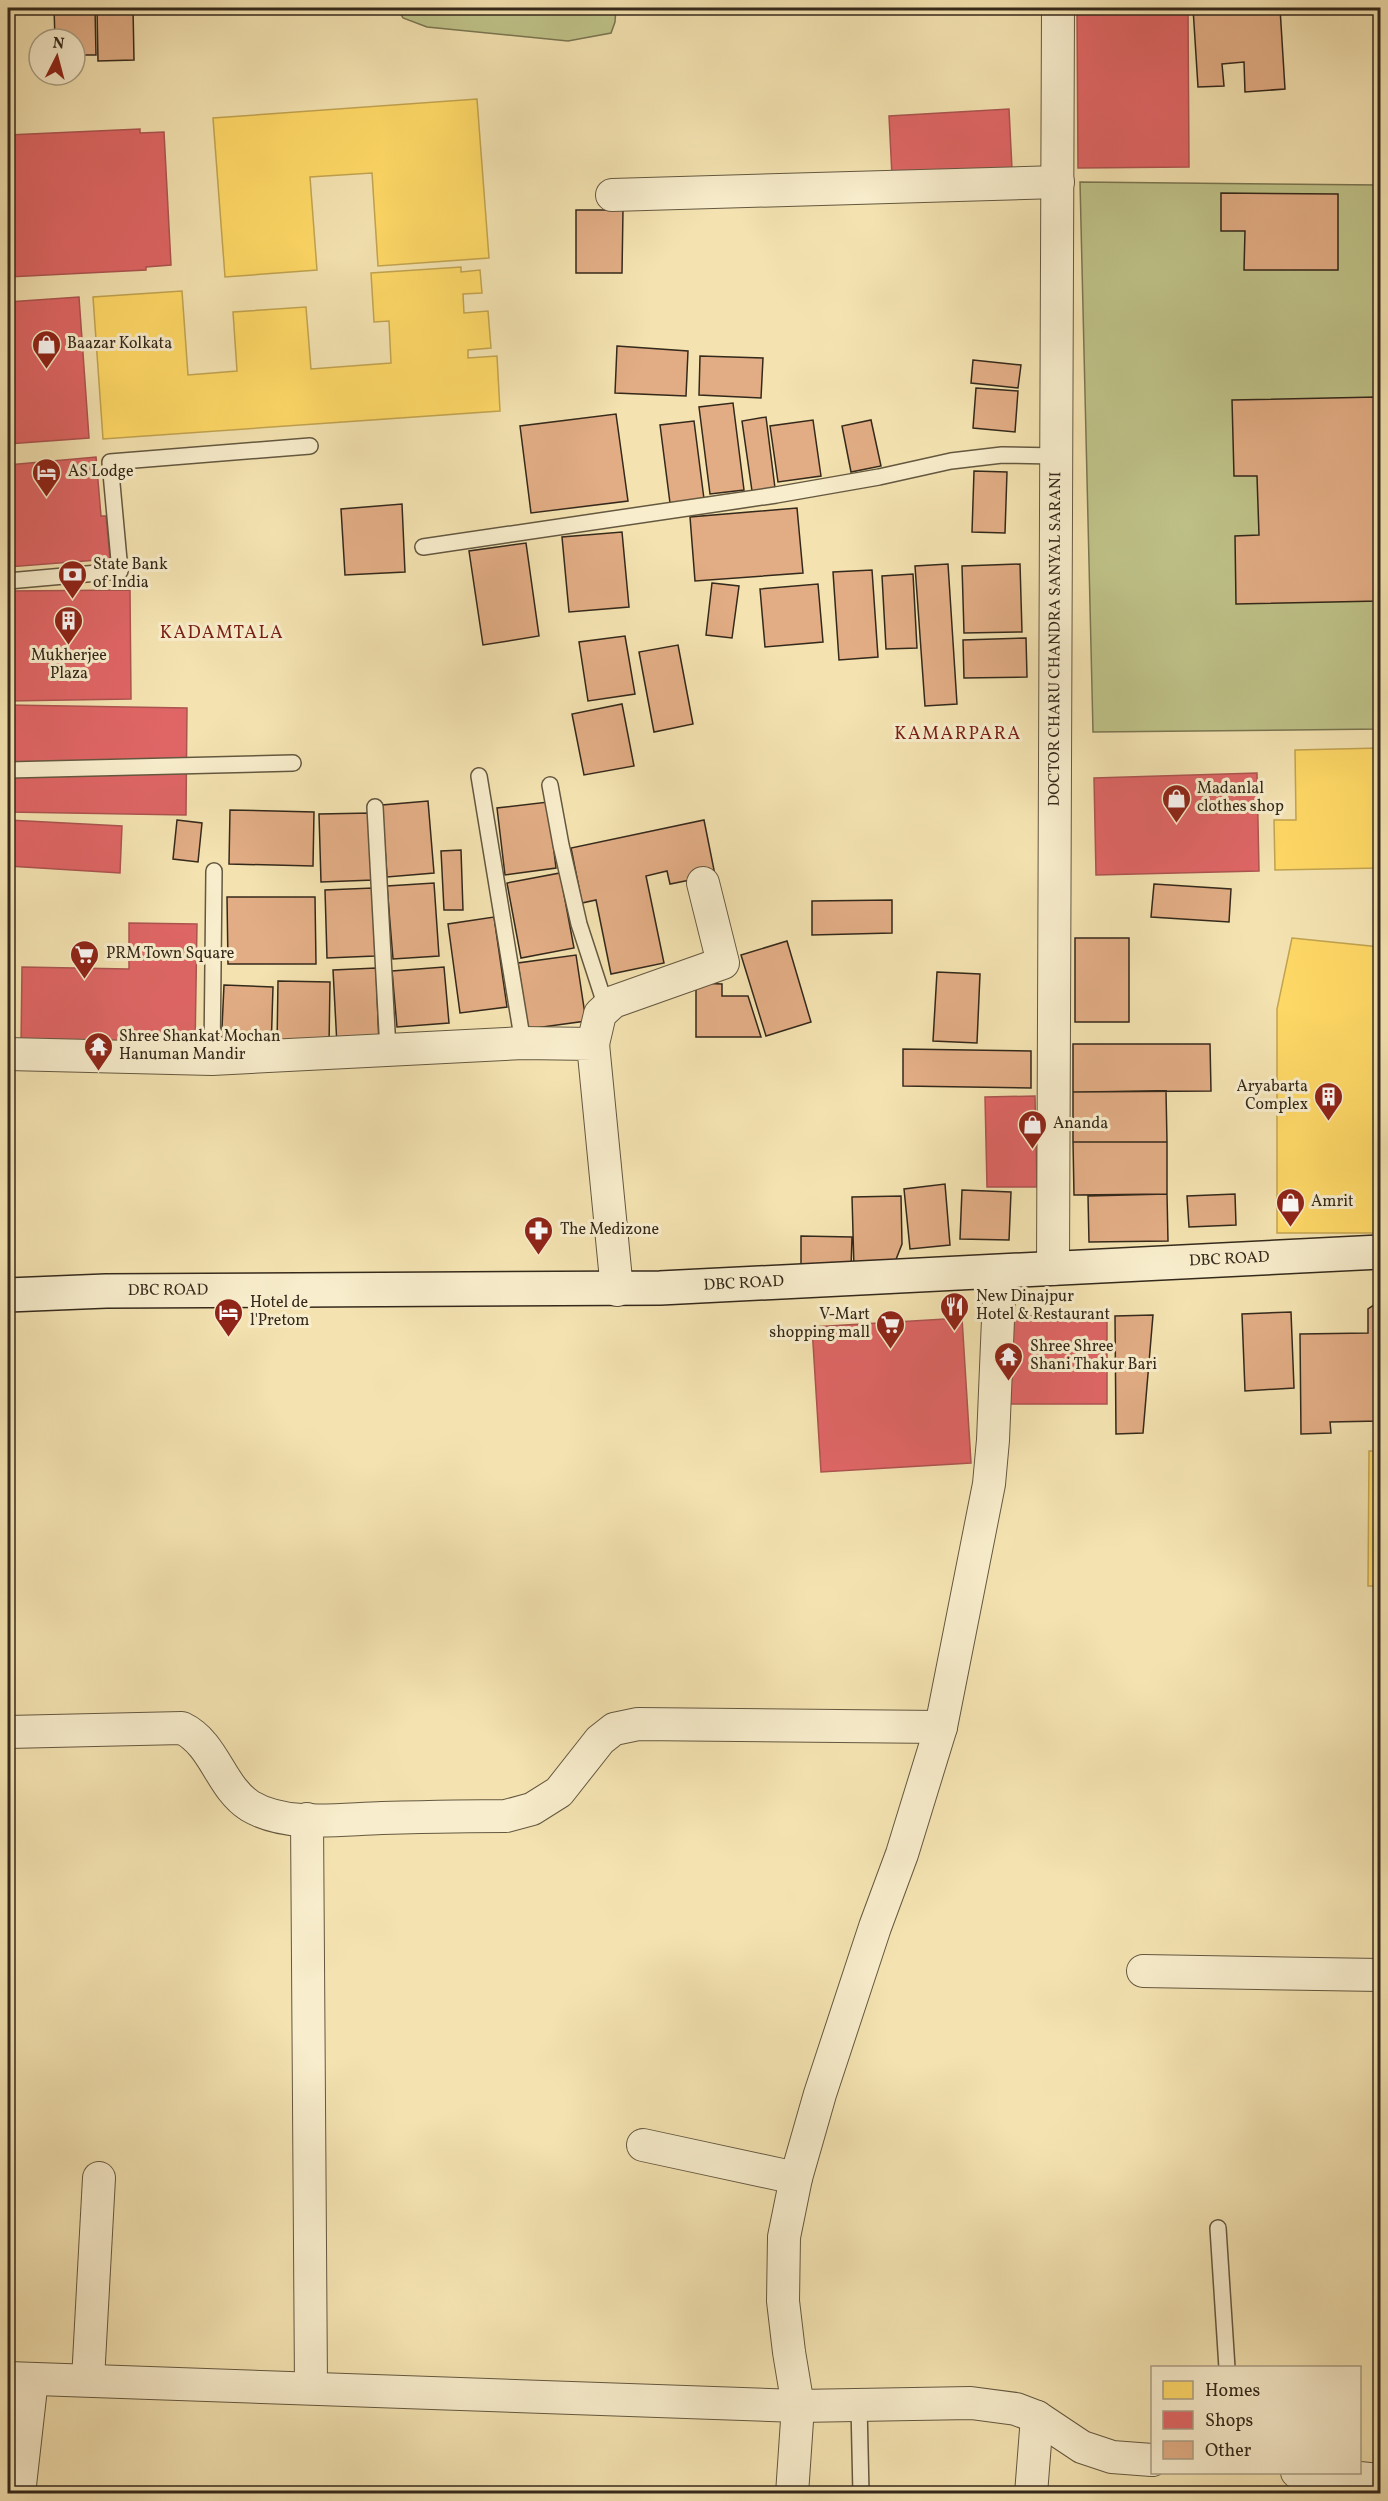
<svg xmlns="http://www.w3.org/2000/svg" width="1388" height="2501" font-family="Vollkorn,serif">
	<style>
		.green { fill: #bfc389; stroke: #7a7652; stroke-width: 1.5 }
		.homes { fill: #ffd966; stroke: #c2a450; stroke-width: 1.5 }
		.shops { fill: #e06666; stroke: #ac5450; stroke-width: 1.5 }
		.building { fill: #e2ad85; stroke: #34291b; stroke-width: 1.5 }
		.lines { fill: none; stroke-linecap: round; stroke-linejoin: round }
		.lane-casing { stroke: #645840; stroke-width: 18 }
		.street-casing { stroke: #645840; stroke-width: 34 }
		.secondary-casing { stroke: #34291b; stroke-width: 36 }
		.lane { stroke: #f8edcc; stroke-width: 15 }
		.street { stroke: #f8edcc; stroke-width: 32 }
		.secondary { stroke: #f8edcc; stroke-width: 33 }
		.labels { text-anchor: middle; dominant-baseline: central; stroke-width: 6; stroke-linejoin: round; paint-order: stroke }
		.poi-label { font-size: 16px; fill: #34291b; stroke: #f8edcc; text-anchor: start }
		.street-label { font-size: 16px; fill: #34291b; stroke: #f8edcc }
		.neighbourhood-label { font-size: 18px; letter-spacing: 1.5px; fill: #7a1f14; stroke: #f8edcc }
	</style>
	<rect width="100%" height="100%" fill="#f4e3b1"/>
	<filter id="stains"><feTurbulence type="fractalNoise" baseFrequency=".00333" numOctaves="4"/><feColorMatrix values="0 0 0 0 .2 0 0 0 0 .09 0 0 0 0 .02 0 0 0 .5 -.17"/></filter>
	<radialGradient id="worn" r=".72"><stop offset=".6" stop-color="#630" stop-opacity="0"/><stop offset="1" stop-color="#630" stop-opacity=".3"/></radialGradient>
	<path class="green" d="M 397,8 L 616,8 L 615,22 L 611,33 L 568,41 L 427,27 L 403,18 Z
		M 1080,182 L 1380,185 L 1380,729 L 1093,732 Z"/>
	<path class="homes" d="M 477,99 L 489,258 L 378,266 L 372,173 L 310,177 L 317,270 L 225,277 L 213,118 Z
		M 461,267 L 461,272 L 480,270 L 482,293 L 463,294 L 464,313 L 488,311 L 491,348 L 468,350 L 468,358 L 497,356 L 500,411 L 103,439 L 93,297 L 182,291 L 188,375 L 237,371 L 233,312 L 306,307 L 311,369 L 391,363 L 389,321 L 374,322 L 371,273 Z
		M 1380,748 L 1380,868 L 1275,870 L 1274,820 L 1296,820 L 1295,750 Z
		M 1292,938 L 1380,947 L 1380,1233 L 1277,1233 L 1277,1009 Z
		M 1369,1451 L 1380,1451 L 1380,1586 L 1368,1586 Z"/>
	<path class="shops" d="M 1077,8 L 1188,8 L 1189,167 L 1078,168 Z
		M 1009,109 L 1012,169 L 892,176 L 889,116 Z
		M 140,129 L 140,133 L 164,132 L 171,265 L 146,267 L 146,270 L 8,277 L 8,135 Z
		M 79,297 L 89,438 L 8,444 L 8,302 Z
		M 96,457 L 101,516 L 106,516 L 110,559 L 8,567 L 8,465 Z
		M 130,590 L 131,699 L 8,701 L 8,591 Z
		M 8,705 L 187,708 L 186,815 L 8,812 Z
		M 1257,773 L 1259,871 L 1096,875 L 1094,778 Z
		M 8,820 L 122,826 L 120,873 L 8,866 Z
		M 129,923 L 197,924 L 195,1048 L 21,1046 L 22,967 L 129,969 Z
		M 1035,1096 L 1037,1187 L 987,1187 L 985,1097 Z
		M 1008,1316 L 1107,1316 L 1107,1404 L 1008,1404 Z
		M 962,1318 L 971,1463 L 821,1472 L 812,1327 Z"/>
	<path class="building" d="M 54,8 L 95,8 L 96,55 L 75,55 L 75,39 L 55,39 Z
		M 97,8 L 133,8 L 134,60 L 98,61 Z
		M 1193,8 L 1280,8 L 1285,89 L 1245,92 L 1244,62 L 1222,64 L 1224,86 L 1198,87 Z
		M 1221,193 L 1338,194 L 1338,270 L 1244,270 L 1245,231 L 1221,231 Z
		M 576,210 L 623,210 L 622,273 L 576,273 Z
		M 617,346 L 688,351 L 686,396 L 615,393 Z
		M 700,356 L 763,358 L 761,398 L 699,395 Z
		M 973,360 L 1021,365 L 1018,388 L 971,383 Z
		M 976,388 L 1018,391 L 1015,432 L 973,428 Z
		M 1377,397 L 1380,601 L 1236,604 L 1235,536 L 1259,535 L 1257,476 L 1234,476 L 1232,400 Z
		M 733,403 L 744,490 L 710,494 L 699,407 Z
		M 616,414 L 628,501 L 531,513 L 520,426 Z
		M 766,417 L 775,488 L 752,491 L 742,421 Z
		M 813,420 L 821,476 L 778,482 L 770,426 Z
		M 871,420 L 881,466 L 851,472 L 842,426 Z
		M 694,421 L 704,499 L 670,503 L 660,425 Z
		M 974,471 L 1007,472 L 1005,533 L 972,532 Z
		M 402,504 L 405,572 L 345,575 L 341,509 Z
		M 797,508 L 803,573 L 695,581 L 690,517 Z
		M 622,532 L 629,607 L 569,612 L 562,537 Z
		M 526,543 L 539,636 L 483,645 L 469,551 Z
		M 948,564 L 957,704 L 925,706 L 915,566 Z
		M 1020,564 L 1022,632 L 964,633 L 962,566 Z
		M 872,570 L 878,657 L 839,660 L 833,572 Z
		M 913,574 L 917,648 L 886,649 L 882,576 Z
		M 712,583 L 739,586 L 732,638 L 706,635 Z
		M 818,584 L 823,642 L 765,647 L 760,589 Z
		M 625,636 L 635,694 L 588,701 L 579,642 Z
		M 1026,638 L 1027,677 L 964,678 L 963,640 Z
		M 678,645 L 693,724 L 654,732 L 639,652 Z
		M 622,704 L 634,766 L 584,775 L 572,714 Z
		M 428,801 L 434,873 L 387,877 L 382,805 Z
		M 548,802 L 556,868 L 505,875 L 497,808 Z
		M 230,810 L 314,812 L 313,866 L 229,864 Z
		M 371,813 L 374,880 L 321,882 L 319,814 Z
		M 177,820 L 202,823 L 198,862 L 173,859 Z
		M 704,820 L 715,875 L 670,884 L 667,871 L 646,876 L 664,963 L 611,974 L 596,900 L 582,903 L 571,848 Z
		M 461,850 L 463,910 L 444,910 L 441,851 Z
		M 560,873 L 574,948 L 521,958 L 507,883 Z
		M 434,883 L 439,956 L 393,959 L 387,886 Z
		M 1154,884 L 1231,889 L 1229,922 L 1151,917 Z
		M 373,888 L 375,956 L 327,958 L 325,890 Z
		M 227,897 L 315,897 L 316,964 L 228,964 Z
		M 892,900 L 892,933 L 812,935 L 812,901 Z
		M 494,917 L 507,1007 L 460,1013 L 448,924 Z
		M 1075,938 L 1129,938 L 1129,1022 L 1075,1022 Z
		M 787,941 L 811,1022 L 766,1036 L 741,955 Z
		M 576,955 L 586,1021 L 528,1029 L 518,963 Z
		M 444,967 L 449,1023 L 397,1027 L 392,971 Z
		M 376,968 L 379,1043 L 337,1045 L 333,970 Z
		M 937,972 L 980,974 L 977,1043 L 933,1041 Z
		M 278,981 L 330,982 L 329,1046 L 277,1045 Z
		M 696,983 L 722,984 L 722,996 L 748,996 L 761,1037 L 696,1037 Z
		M 224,985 L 273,987 L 271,1051 L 221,1049 Z
		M 1073,1044 L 1210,1044 L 1211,1091 L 1073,1092 Z
		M 903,1049 L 1031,1051 L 1031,1088 L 903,1086 Z
		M 1166,1091 L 1167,1142 L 1073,1142 L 1073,1092 Z
		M 1073,1142 L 1167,1142 L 1167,1194 L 1074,1195 Z
		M 945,1184 L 950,1245 L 910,1249 L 904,1189 Z
		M 962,1190 L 1011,1192 L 1009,1240 L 960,1239 Z
		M 1167,1194 L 1168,1241 L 1089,1242 L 1088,1196 Z
		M 1235,1194 L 1236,1225 L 1189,1227 L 1187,1196 Z
		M 901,1196 L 902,1244 L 893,1267 L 854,1268 L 852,1197 Z
		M 801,1236 L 852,1237 L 851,1269 L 801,1269 Z
		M 1380,1301 L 1380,1421 L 1330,1422 L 1331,1433 L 1301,1434 L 1300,1334 L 1368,1333 L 1368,1309 Z
		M 1291,1312 L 1294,1388 L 1245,1391 L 1242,1314 Z
		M 1153,1315 L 1143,1433 L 1116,1434 L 1115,1316 Z"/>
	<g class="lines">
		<defs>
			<path id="lane" d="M 423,547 L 776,495 L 879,477 L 951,461 L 1002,455 L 1057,456
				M 8,581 L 120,571 L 110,462 L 310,446
				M 8,770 L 293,763
				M 479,776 L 523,1043
				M 550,785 L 561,845 L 579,924 L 606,1007
				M 375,807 L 388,1050
				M 212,1059 L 214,871
				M 1218,2228 L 1227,2368
				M 859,2405 L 861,2494"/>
			<g id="street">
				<path d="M 612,195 L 1058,182"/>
				<path d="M 593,1044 L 600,1014 L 613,1002 L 723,963 L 703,883"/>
				<path d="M 8,1054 L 212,1059 L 523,1043 L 593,1044 L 617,1290"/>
				<path id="s1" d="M 1053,1269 L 1058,8"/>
				<path d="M 8,1732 L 182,1728 C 215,1744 220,1787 250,1806 C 287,1828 341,1819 382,1818 C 423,1817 465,1816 506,1816 L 532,1809 L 559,1792 L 600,1740 L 614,1729 L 638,1724 L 941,1727"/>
				<path d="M 307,1819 L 311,2387"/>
				<path d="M 1143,1971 L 1380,1975"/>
				<path d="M 643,2145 L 796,2178"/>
				<path d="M 8,2378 L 798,2406 L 971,2403 L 1016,2409 L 1037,2417 L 1082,2447 L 1112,2457 L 1152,2460"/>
				<path d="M 88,2380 L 99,2178"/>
				<path d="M 1297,2472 L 1380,2480"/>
				<path d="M 19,2494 L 32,2379"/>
				<path d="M 792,2494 L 798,2406 L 789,2352 L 783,2301 L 784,2237 L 796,2178 L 820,2094 L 875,1927 L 902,1854 L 941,1727 L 989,1484 L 993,1440 L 1000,1271"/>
				<path d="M 1031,2494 L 1037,2417"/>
			</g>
			<g id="secondary">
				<path id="s2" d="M 8,1295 L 106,1291 L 660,1288 L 1380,1252"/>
			</g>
		</defs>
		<use href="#lane" class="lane-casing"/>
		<use href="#street" class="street-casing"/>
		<use href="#secondary" class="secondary-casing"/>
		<use href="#lane" class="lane"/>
		<use href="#street" class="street"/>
		<use href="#secondary" class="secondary"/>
	</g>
	<defs>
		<symbol id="shop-pin" viewBox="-11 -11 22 30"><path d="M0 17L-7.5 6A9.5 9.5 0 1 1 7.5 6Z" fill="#8f2418" stroke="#f8edcc"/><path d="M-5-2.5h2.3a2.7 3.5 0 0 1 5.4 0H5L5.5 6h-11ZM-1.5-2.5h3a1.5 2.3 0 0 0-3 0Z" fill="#fff"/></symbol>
		<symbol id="hotel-pin" viewBox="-11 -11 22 30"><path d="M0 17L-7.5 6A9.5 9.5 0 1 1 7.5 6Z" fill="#8f2418" stroke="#f8edcc"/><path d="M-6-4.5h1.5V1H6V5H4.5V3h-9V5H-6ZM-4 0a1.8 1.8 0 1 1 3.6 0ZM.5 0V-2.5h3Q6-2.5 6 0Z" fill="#fff"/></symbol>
		<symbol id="bank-pin" viewBox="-11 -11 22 30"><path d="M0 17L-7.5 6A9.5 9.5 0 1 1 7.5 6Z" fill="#8f2418" stroke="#f8edcc"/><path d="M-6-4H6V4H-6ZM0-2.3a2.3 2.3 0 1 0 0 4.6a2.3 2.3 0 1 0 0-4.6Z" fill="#fff"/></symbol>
		<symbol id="building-pin" viewBox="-11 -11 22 30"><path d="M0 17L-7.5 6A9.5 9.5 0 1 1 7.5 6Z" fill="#8f2418" stroke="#f8edcc"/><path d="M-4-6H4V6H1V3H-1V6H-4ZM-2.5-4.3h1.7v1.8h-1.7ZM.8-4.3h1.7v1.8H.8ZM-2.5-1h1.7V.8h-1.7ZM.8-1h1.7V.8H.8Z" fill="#fff"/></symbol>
		<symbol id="supermarket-pin" viewBox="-11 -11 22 30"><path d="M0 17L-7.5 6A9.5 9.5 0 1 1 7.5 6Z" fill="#8f2418" stroke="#f8edcc"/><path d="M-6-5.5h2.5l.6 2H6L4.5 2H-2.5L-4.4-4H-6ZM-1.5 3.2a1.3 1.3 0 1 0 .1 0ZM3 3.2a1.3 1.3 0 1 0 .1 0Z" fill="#fff"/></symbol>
		<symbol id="temple-pin" viewBox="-11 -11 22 30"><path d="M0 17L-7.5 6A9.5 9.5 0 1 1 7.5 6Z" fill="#8f2418" stroke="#f8edcc"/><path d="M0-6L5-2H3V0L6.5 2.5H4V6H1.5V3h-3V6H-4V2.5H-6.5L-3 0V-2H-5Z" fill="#fff"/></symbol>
		<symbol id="pharmacy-pin" viewBox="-11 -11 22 30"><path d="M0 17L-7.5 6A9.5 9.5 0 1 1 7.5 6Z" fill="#8f2418" stroke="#f8edcc"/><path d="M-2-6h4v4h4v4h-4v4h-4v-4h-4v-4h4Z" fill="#fff"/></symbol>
		<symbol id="restaurant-pin" viewBox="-11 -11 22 30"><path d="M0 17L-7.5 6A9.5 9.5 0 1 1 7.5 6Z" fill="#8f2418" stroke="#f8edcc"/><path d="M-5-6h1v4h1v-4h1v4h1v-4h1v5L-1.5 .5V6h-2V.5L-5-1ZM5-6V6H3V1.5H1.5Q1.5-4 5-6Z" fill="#fff"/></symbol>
	</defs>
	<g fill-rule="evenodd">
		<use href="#shop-pin" x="30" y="328" width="33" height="45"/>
		<use href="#hotel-pin" x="30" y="456" width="33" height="45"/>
		<use href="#bank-pin" x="56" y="558" width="33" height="45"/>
		<use href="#building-pin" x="52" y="604" width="33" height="45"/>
		<use href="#shop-pin" x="1160" y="782" width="33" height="45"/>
		<use href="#supermarket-pin" x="68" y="938" width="33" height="45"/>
		<use href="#temple-pin" x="82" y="1030" width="33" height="45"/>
		<use href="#building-pin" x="1312" y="1080" width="33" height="45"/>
		<use href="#shop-pin" x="1016" y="1108" width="33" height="45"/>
		<use href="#shop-pin" x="1274" y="1186" width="33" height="45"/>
		<use href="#pharmacy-pin" x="522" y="1214" width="33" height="45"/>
		<use href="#restaurant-pin" x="938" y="1290" width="33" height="45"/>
		<use href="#hotel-pin" x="212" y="1296" width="33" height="45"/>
		<use href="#supermarket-pin" x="874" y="1308" width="33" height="45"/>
		<use href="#temple-pin" x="992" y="1340" width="33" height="45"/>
	</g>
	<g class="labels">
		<g class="poi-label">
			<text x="67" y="344">Baazar Kolkata</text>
			<text x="68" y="472">AS Lodge</text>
			<text x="93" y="565">State Bank<tspan x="93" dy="18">of India</tspan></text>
			<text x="69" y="656" text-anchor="middle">Mukherjee<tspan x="69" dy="18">Plaza</tspan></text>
			<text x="1197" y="789">Madanlal<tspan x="1197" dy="18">clothes shop</tspan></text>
			<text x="106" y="954">PRM Town Square</text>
			<text x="119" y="1037">Shree Shankat Mochan<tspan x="119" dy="18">Hanuman Mandir</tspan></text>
			<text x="1308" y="1087" text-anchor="end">Aryabarta<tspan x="1308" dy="18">Complex</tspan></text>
			<text x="1053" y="1124">Ananda</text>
			<text x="1311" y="1202">Amrit</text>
			<text x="560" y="1230">The Medizone</text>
			<text x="976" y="1297">New Dinajpur<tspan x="976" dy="18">Hotel &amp; Restaurant</tspan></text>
			<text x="250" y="1303">Hotel de<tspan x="250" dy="18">l'Pretom</tspan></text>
			<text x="870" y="1315" text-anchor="end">V-Mart<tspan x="870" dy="18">shopping mall</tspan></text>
			<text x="1030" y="1347">Shree Shree<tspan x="1030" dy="18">Shani Thakur Bari</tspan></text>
		</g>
		<g class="street-label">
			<text stroke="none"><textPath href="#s1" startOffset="630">DOCTOR CHARU CHANDRA SANYAL SARANI</textPath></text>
			<text stroke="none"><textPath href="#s2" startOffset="1222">DBC ROAD</textPath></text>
			<text stroke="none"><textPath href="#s2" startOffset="736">DBC ROAD</textPath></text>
			<text stroke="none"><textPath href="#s2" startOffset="160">DBC ROAD</textPath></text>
		</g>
		<g class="neighbourhood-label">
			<text x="222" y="633">KADAMTALA</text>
			<text x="958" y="734">KAMARPARA</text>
		</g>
	</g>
	<rect width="1388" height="2501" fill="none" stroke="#f4e3b1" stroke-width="30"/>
	<rect x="9" y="9" width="1370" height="2483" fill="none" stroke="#34291b" stroke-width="3"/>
	<rect x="15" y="15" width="1358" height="2471" fill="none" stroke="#34291b" stroke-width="1.5"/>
	<rect x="1151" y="2366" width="210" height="108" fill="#f8edcc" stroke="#aa9f85" stroke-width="1.5"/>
	<rect x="1163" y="2381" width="30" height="18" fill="#ffd966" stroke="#aa9f85" stroke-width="1.5"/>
	<text x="1205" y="2396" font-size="18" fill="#34291b">Homes</text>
	<rect x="1163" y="2411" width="30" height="18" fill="#e06666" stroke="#aa9f85" stroke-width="1.5"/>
	<text x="1205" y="2426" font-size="18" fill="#34291b">Shops</text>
	<rect x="1163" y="2441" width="30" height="18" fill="#e2ad85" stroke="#aa9f85" stroke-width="1.5"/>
	<text x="1205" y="2456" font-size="18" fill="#34291b">Other</text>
	<g transform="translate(57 57) rotate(6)"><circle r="28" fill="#f8edcc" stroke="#aa9f85" stroke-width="1.5"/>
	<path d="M0-4.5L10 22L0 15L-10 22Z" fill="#8f2418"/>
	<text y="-9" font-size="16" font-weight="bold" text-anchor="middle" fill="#34291b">N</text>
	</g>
	<rect width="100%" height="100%" filter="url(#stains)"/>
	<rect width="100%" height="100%" fill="url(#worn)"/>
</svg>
